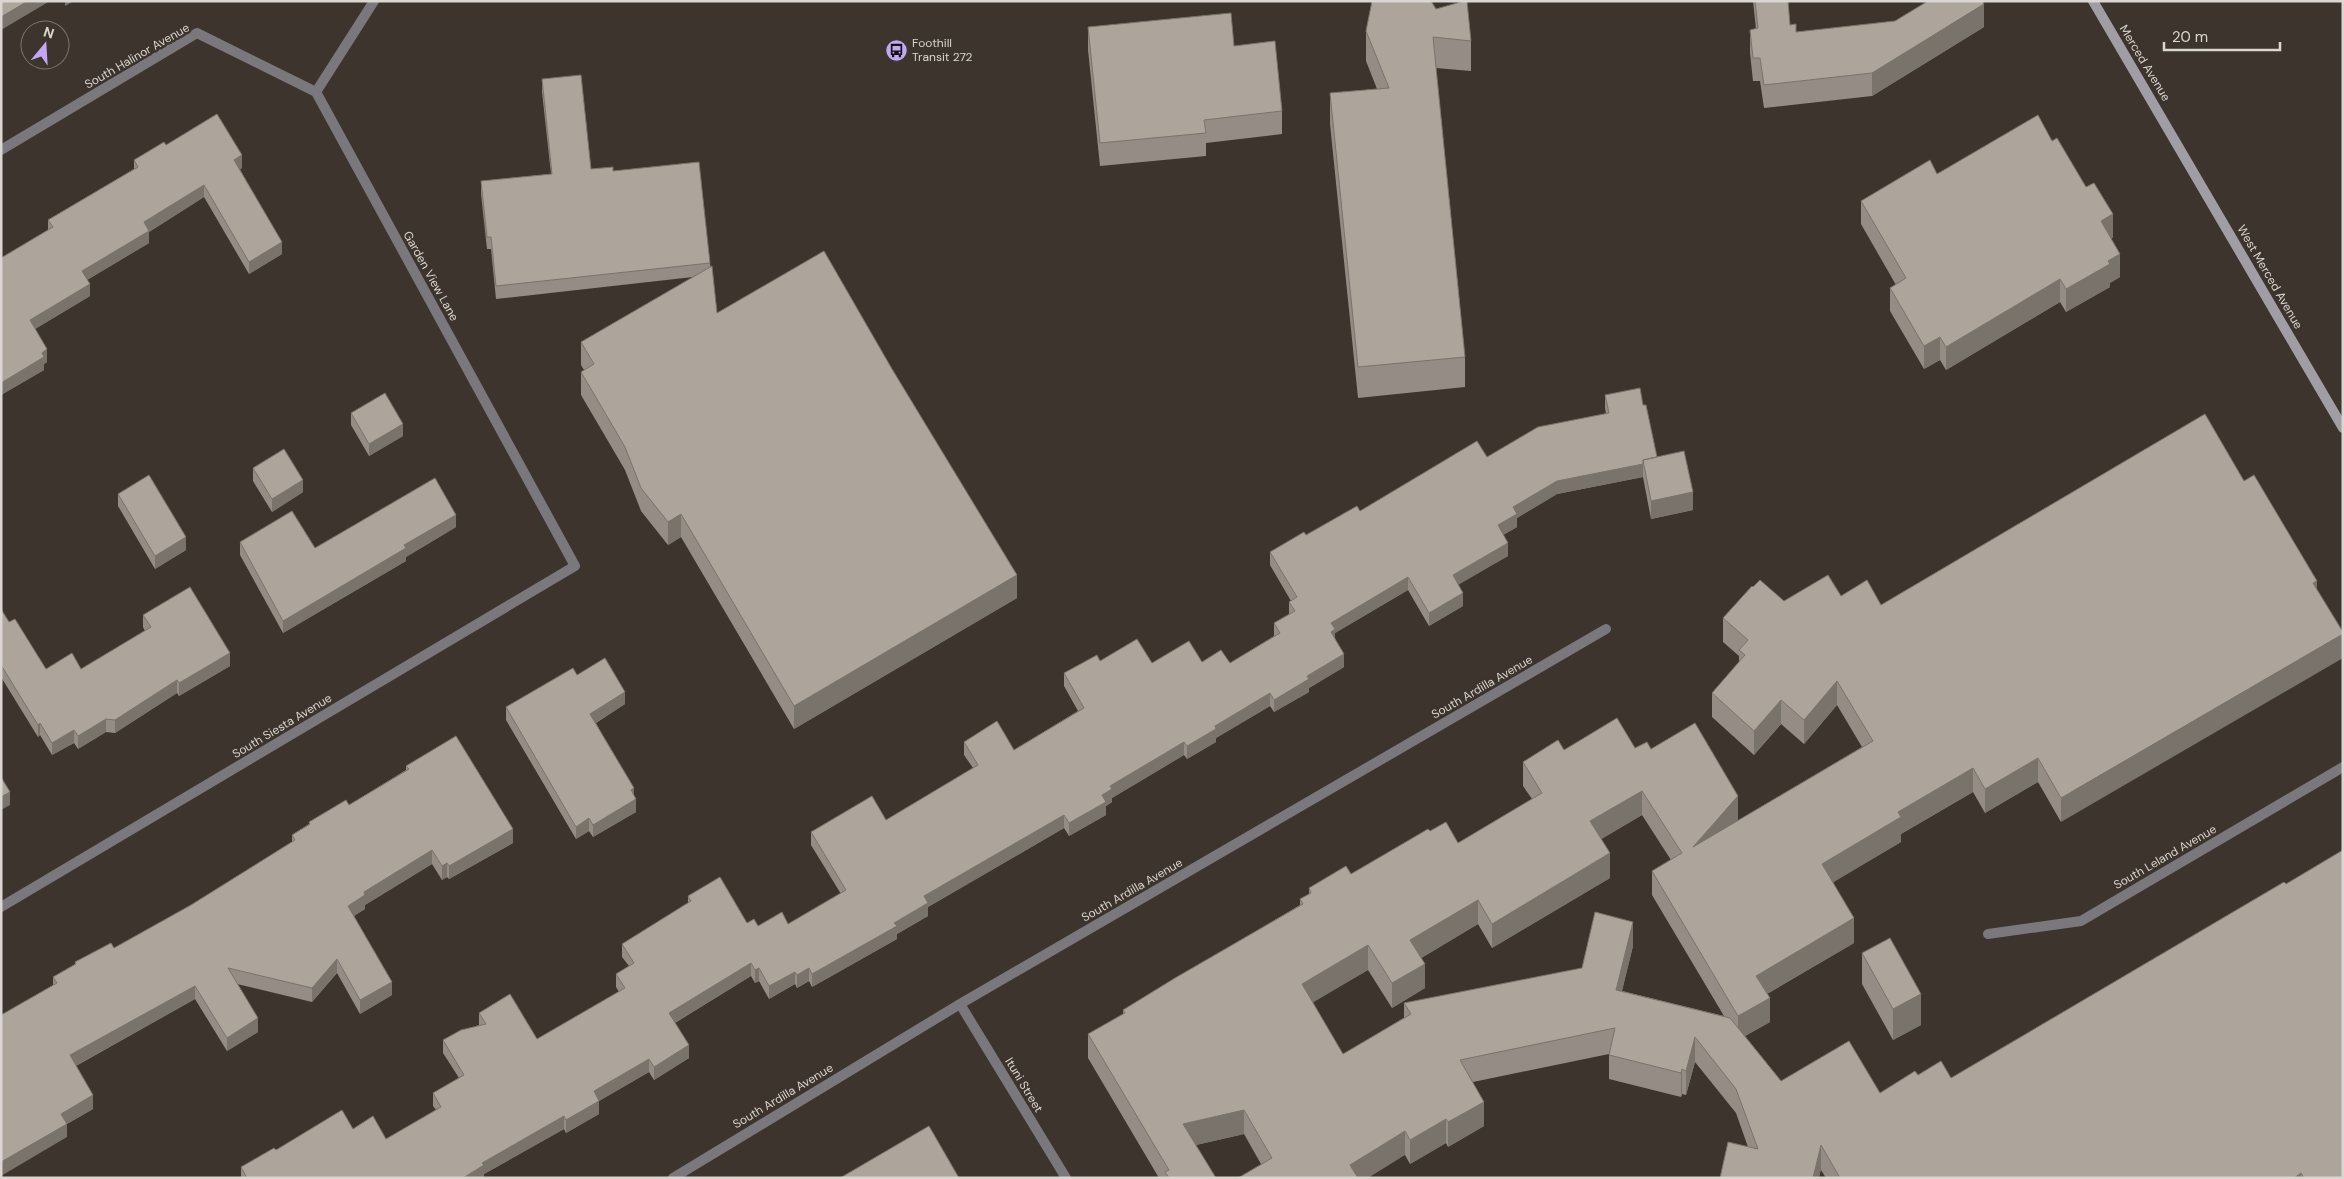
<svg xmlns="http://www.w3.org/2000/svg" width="2344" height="1179" font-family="'DM Sans',sans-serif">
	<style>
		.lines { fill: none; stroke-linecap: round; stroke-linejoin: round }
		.street { stroke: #7a787d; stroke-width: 10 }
		.secondary { stroke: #a09da5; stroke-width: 10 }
		.wall { fill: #958d85; fill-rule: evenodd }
		.shaded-wall { fill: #79736c }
		.building { fill: #ada49b; stroke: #79736c }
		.labels { text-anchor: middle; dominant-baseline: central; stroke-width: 5; stroke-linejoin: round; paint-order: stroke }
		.poi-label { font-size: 12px; fill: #dbd6d1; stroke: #3c342d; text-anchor: start }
		.street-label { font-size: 12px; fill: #dbd6d1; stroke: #3c342d }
	</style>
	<rect width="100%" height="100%" fill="#3c342d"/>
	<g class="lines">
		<path class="street" d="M 1,150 L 197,33 L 316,92
			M 1,907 L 575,566 L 316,92 L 374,1
			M 1988,934 L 2081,921 L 2343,767
			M 960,1004 L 1066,1178
			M 673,1178 L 960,1004 L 1606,629"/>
		<path class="secondary" d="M 2093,1 L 2343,428"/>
	</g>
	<path class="wall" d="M 1753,1 L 1788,1 L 1790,25 L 1796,32 L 1984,27 L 1872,96 L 1764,108 L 1760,81 L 1753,81 L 1750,53 L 1750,30 L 1756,29 Z
		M 1436,9 L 1471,41 L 1471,71 L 1436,68 L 1465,357 L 1465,387 L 1358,398 L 1330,124 L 1330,93 L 1377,89 L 1366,61 L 1366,31 Z
		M 1088,27 L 1234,46 L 1282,111 L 1282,134 L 1206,143 L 1206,156 L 1100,166 L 1088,50 Z
		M 542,79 L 591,169 L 613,171 L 710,263 L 717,313 L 1017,598 L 794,729 L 681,537 L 668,545 L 641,511 L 625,470 L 581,395 L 581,372 L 584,370 L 581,365 L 581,342 L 693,277 L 496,299 L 491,249 L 487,249 L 481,194 L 481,181 L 551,174 L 542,92 Z
		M 2052,141 L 2113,237 L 2111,239 L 2120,277 L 2110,283 L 2110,287 L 2066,312 L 2060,302 L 1946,370 L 1940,360 L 1924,369 L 1890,311 L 1890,288 L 1896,285 L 1861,224 L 1861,201 L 1937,174 Z
		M 166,145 L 242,168 L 240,169 L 282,254 L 249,274 L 204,197 L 149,232 L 149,243 L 87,280 L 90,296 L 35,329 L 47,362 L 44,364 L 44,370 L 1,395 L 1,258 L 48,230 L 48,220 L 134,169 L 134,160 Z
		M 1605,395 L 1643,405 L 1657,457 L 1693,510 L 1651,519 L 1643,477 L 1557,494 L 1517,518 L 1517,527 L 1503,535 L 1508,556 L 1458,584 L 1463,606 L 1429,626 L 1408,590 L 1335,633 L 1335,638 L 1344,667 L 1309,688 L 1309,692 L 1274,712 L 1270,706 L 1216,738 L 1216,742 L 1187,759 L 1184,755 L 1112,798 L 1112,802 L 1106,806 L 1106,815 L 1069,836 L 1064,828 L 928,907 L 928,916 L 897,934 L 897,939 L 812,987 L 809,981 L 797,988 L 795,984 L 769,999 L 759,981 L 755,983 L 751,976 L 675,1023 L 689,1058 L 654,1080 L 649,1072 L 599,1101 L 599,1114 L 566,1133 L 564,1129 L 484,1174 L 484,1178 L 241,1178 L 241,1167 L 276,1150 L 353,1129 L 386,1139 L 436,1110 L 433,1106 L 433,1093 L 459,1078 L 443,1053 L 443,1040 L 479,1025 L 479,1013 L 537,1039 L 619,992 L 616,987 L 616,974 L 629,966 L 622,957 L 622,944 L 688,903 L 688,896 L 747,923 L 758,926 L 788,924 L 841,894 L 811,845 L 811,832 L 886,820 L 973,768 L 964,755 L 964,742 L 1014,750 L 1078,711 L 1064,686 L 1064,673 L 1100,661 L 1152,663 L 1202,662 L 1230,663 L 1274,636 L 1274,623 L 1289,614 L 1289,602 L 1291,601 L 1270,565 L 1270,552 L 1360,511 L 1487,457 L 1606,414 L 1605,408 Z
		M 351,413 L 403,436 L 369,456 L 351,425 Z
		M 2205,414 L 2061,822 L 2038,782 L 1985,813 L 1973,792 L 1901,834 L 1901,842 L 1833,882 L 1854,943 L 1767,994 L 1770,1022 L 1745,1036 L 1781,1081 L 1880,1093 L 1918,1075 L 1951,1078 L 2343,1178 L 1826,1178 L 1821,1170 L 1748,1147 L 1736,1113 L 1695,1062 L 1686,1095 L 1682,1094 L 1681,1097 L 1609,1079 L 1609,1054 L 1473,1082 L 1484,1126 L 1448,1147 L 1446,1143 L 1410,1164 L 1405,1155 L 1261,1164 L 1244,1134 L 1196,1145 L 1216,1178 L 1159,1178 L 1088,1058 L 1088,1034 L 1123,1014 L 1123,1010 L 1300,905 L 1300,899 L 1309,894 L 1309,888 L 1351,874 L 1430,831 L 1458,843 L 1532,799 L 1523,786 L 1523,762 L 1564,750 L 1635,748 L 1651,749 L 1738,820 L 1737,821 L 1862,747 L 1837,705 L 1804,744 L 1781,724 L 1754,755 L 1712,717 L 1712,693 L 1739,662 L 1739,656 L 1723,642 L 1723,618 L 1784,601 L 1841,596 L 1881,605 ZM 1642,815 L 1671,860 L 1652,871 L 1652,895 L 1724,1016 L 1622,991 L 1633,946 L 1582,968 L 1404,1003 L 1404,1018 L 1343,1054 L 1312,1002 L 1368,970 L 1392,1008 L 1425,988 L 1421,958 L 1478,924 L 1492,948 L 1610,878 L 1601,839 Z
		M 253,468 L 303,492 L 272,512 L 253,481 Z
		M 118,494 L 186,550 L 155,569 L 118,506 Z
		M 456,527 L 406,557 L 406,561 L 283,633 L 240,555 L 240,542 L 315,548 Z
		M 1,609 L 9,622 L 46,669 L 81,669 L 145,631 L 143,627 L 143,615 L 230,666 L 179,696 L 177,693 L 115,733 L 106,732 L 78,749 L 74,743 L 52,755 L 40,735 L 38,737 L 1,677 Z
		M 577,675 L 625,704 L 596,723 L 634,797 L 636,812 L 593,837 L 589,831 L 576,839 L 506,720 L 506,707 Z
		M 406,766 L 513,843 L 449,879 L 447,877 L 442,880 L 432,864 L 365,905 L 365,909 L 354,916 L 392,995 L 360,1014 L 337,973 L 312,1002 L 237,984 L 258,1032 L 227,1051 L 195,999 L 76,1066 L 93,1109 L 67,1124 L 67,1137 L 53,985 L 53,977 L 75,964 L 75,962 L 114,948 L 191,905 L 292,842 L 292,835 L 309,824 L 309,822 L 349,805 L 406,770 Z
		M 1862,953 L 1921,1025 L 1893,1040 L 1862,984 Z"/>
	<path class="shaded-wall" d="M 28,1 L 50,1 L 1,30 L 1,17 Z
		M 65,1 L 74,1 L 65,6 Z
		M 1984,4 L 1984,27 L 1872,96 L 1872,73 Z
		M 242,155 L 242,168 L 234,172 L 234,160 Z
		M 204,185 L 204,197 L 149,232 L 149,243 L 82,283 L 82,271 L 144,222 Z
		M 2113,214 L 2113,237 L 2101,244 L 2101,221 Z
		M 282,242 L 282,254 L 249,274 L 249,262 Z
		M 2120,254 L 2120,277 L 2110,283 L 2110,287 L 2066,312 L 2066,289 L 2108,261 Z
		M 2060,279 L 2060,302 L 1946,370 L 1946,347 Z
		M 90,284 L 90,296 L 30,332 L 30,320 Z
		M 1940,337 L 1940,360 L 1924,369 L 1924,346 Z
		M 47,349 L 47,362 L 44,364 L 44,370 L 1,395 L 1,383 Z
		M 403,424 L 403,436 L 369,456 L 369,444 Z
		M 1643,464 L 1643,477 L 1557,494 L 1517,518 L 1517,527 L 1498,538 L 1498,525 L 1513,507 L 1557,481 Z
		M 303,480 L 303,492 L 272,512 L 272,499 Z
		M 1693,492 L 1693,510 L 1651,519 L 1651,501 Z
		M 681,514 L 681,537 L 668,545 L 668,522 Z
		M 456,515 L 456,527 L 406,557 L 406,561 L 283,633 L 283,621 L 404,545 Z
		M 186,537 L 186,550 L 155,569 L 155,556 Z
		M 1508,543 L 1508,556 L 1453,588 L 1453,575 Z
		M 1017,575 L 1017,598 L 794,729 L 794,706 Z
		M 1408,577 L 1408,590 L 1335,633 L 1335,642 L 1331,645 L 1331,623 Z
		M 2317,581 L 2317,605 L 2313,583 Z
		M 1463,593 L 1463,606 L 1429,626 L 1429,613 Z
		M 2343,634 L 2343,658 L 2061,822 L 2061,798 Z
		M 230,653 L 230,666 L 179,696 L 179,683 Z
		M 1344,654 L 1344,667 L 1309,688 L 1309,692 L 1274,712 L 1274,700 L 1307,676 Z
		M 177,680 L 177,693 L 115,733 L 115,720 Z
		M 1837,681 L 1837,705 L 1804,744 L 1804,720 Z
		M 625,692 L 625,704 L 590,726 L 590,714 Z
		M 1270,693 L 1270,706 L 1216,738 L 1216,742 L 1187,759 L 1187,746 L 1215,726 Z
		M 1781,700 L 1781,724 L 1754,755 L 1754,731 Z
		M 106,719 L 106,732 L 78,749 L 78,736 Z
		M 40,723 L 40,735 L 38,737 L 38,725 Z
		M 74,730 L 74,743 L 52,755 L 52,743 Z
		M 1184,742 L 1184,755 L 1112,798 L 1112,802 L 1106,806 L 1106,815 L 1069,836 L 1069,823 L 1102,795 L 1110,786 Z
		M 2038,758 L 2038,782 L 1985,813 L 1985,789 Z
		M 1973,768 L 1973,792 L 1901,834 L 1901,842 L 1822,889 L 1822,864 L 1898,812 Z
		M 634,788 L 634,800 L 636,799 L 636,812 L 593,837 L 593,825 L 631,790 Z
		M 1642,791 L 1642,815 L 1590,846 L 1590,821 Z
		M 10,792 L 10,805 L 1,810 L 1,797 Z
		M 1738,796 L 1738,820 L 1693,871 L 1693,847 Z
		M 1064,815 L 1064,828 L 928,907 L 928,916 L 897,934 L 897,939 L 812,987 L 812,974 L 894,923 L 924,896 Z
		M 589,818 L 589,831 L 576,839 L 576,827 Z
		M 513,829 L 513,843 L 449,879 L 449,866 Z
		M 432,850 L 432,864 L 365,905 L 365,909 L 348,919 L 348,906 L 364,892 Z
		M 1610,853 L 1610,878 L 1492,948 L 1492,924 Z
		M 447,863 L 447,877 L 442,880 L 442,866 Z
		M 1478,900 L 1478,924 L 1410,965 L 1410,940 Z
		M 1854,918 L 1854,943 L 1756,1000 L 1756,976 Z
		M 1633,922 L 1633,946 L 1616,1014 L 1616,990 Z
		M 1368,945 L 1368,970 L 1302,1009 L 1302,984 Z
		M 337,959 L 337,973 L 312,1002 L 312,988 Z
		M 751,963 L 751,976 L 669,1026 L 669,1013 Z
		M 1425,964 L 1425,988 L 1392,1008 L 1392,983 Z
		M 759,968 L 759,981 L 755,983 L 755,970 Z
		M 809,968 L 809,981 L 797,988 L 797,975 Z
		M 795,972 L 795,984 L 769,999 L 769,986 Z
		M 392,982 L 392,995 L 360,1014 L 360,1000 Z
		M 195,986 L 195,999 L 70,1069 L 70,1055 Z
		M 1921,994 L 1921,1025 L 1893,1040 L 1893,1009 Z
		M 1770,998 L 1770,1022 L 1738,1040 L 1738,1016 Z
		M 258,1018 L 258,1032 L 227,1051 L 227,1038 Z
		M 1695,1037 L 1695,1062 L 1686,1095 L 1686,1071 Z
		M 689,1045 L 689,1058 L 654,1080 L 654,1067 Z
		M 649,1059 L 649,1072 L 599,1101 L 599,1114 L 566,1133 L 566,1120 L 594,1091 Z
		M 1682,1069 L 1682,1094 L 1681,1097 L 1681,1073 Z
		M 93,1095 L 93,1109 L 67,1124 L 67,1137 L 1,1176 L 1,1162 L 61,1114 Z
		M 1484,1102 L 1484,1126 L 1448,1147 L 1448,1122 Z
		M 1244,1110 L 1244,1134 L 1183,1148 L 1183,1124 Z
		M 564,1116 L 564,1129 L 484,1174 L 484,1178 L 463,1178 L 482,1163 Z
		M 1446,1119 L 1446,1143 L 1410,1164 L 1410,1140 Z
		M 1405,1131 L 1405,1155 L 1368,1178 L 1350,1178 L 1350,1165 Z
		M 1821,1145 L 1821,1170 L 1819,1178 L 1813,1178 Z
		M 2301,1173 L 2301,1178 L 2294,1178 Z"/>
	<path class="building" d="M 1,1 L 28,1 L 1,17 Z
		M 1372,1 L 1431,1 L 1436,9 L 1464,1 L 1467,1 L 1471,41 L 1433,37 L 1465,357 L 1358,367 L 1330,93 L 1389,88 L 1366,31 Z
		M 1755,1 L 1788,1 L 1790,25 L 1796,24 L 1796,32 L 1895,21 L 1928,1 L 1982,1 L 1984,4 L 1872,73 L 1764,85 L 1760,58 L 1753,58 L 1750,30 L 1758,28 Z
		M 1231,13 L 1234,46 L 1275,41 L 1282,111 L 1204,120 L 1206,133 L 1100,143 L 1088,27 Z
		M 581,75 L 591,169 L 613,167 L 613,171 L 699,162 L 710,263 L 496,286 L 491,237 L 487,237 L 481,181 L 552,174 L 542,79 Z
		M 217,114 L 242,155 L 234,160 L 282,242 L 249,262 L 204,185 L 144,222 L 149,231 L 82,271 L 90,284 L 30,320 L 47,349 L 42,353 L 44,357 L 1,383 L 1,258 L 53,227 L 48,220 L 138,167 L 134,160 L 164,142 L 166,145 Z
		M 2038,115 L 2052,141 L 2057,138 L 2086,187 L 2094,183 L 2113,214 L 2101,221 L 2120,254 L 2108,261 L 2110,264 L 2066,289 L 2060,279 L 1946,347 L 1940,337 L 1924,346 L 1890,288 L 1906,278 L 1861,201 L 1930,160 L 1937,174 Z
		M 824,251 L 892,369 L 1017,575 L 794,706 L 681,514 L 668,522 L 641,488 L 625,447 L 581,372 L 594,364 L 581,342 L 712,266 L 717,313 Z
		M 1640,388 L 1643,405 L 1646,405 L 1657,457 L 1643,460 L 1643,464 L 1557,481 L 1513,507 L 1517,514 L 1498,525 L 1508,543 L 1453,575 L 1463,593 L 1429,613 L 1408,577 L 1331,623 L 1335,629 L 1331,632 L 1344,654 L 1307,676 L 1309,679 L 1274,700 L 1270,693 L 1215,726 L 1216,729 L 1187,746 L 1184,742 L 1110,786 L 1112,789 L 1102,795 L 1106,802 L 1069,823 L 1064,815 L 924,896 L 928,903 L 894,923 L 897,926 L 812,974 L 809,968 L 797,975 L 795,972 L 769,986 L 759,968 L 755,970 L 751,963 L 669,1013 L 689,1045 L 654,1067 L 649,1059 L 594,1091 L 599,1101 L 566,1120 L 564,1116 L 482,1163 L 484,1165 L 463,1178 L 247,1178 L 241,1167 L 274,1148 L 276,1150 L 342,1110 L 353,1129 L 373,1116 L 386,1139 L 441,1107 L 433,1093 L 464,1075 L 443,1040 L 461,1030 L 486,1024 L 479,1013 L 510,994 L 537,1039 L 625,988 L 616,974 L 634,963 L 622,944 L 691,901 L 688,896 L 720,877 L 747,923 L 754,919 L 758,926 L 782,912 L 788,924 L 846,890 L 811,832 L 872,796 L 886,820 L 978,765 L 964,742 L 997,721 L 1014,750 L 1084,708 L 1064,673 L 1097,655 L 1100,661 L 1137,639 L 1152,663 L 1189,641 L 1202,662 L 1221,650 L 1230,663 L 1280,633 L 1274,623 L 1295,611 L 1289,602 L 1297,597 L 1270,552 L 1304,532 L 1306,535 L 1357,506 L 1360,511 L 1477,441 L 1487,457 L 1538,427 L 1609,413 L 1605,395 Z
		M 385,393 L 403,424 L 369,444 L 351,413 Z
		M 2205,414 L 2244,481 L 2254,475 L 2317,581 L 2313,583 L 2343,632 L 2343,634 L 2061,798 L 2038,758 L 1985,789 L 1973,768 L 1898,812 L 1901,817 L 1822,864 L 1854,918 L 1756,976 L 1770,998 L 1738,1016 L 1652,871 L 1682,853 L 1642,791 L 1590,821 L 1610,853 L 1492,924 L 1478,900 L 1410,940 L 1425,964 L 1392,983 L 1368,945 L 1302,984 L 1343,1054 L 1411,1014 L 1404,1003 L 1582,968 L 1595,912 L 1633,922 L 1616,990 L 1730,1018 L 1781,1081 L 1849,1041 L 1880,1093 L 1915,1071 L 1918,1075 L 1941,1061 L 1951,1078 L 2284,882 L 2286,884 L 2343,850 L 2343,1178 L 2304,1178 L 2301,1173 L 2294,1178 L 1840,1178 L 1821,1145 L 1813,1178 L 1720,1178 L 1728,1142 L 1758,1149 L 1736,1089 L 1695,1037 L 1686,1071 L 1682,1069 L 1681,1073 L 1609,1055 L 1615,1028 L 1460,1060 L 1484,1102 L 1448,1122 L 1446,1119 L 1410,1140 L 1405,1131 L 1350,1165 L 1358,1178 L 1238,1178 L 1272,1158 L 1244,1110 L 1183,1124 L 1216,1178 L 1169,1178 L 1165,1172 L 1169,1170 L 1088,1034 L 1125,1013 L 1123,1010 L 1175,978 L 1303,904 L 1300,899 L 1311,893 L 1309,888 L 1346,866 L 1351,874 L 1428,829 L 1430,831 L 1446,822 L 1458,843 L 1542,793 L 1523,762 L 1558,740 L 1564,750 L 1617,718 L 1635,748 L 1647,742 L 1651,749 L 1695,723 L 1738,796 L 1693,847 L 1873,741 L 1837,681 L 1804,720 L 1781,700 L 1754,731 L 1712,693 L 1745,655 L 1739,650 L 1748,640 L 1723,618 L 1752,586 L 1753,587 L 1760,580 L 1784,601 L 1828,575 L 1841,596 L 1867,580 L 1881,605 Z
		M 284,449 L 303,480 L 272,499 L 253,468 Z
		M 1684,451 L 1693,492 L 1651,501 L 1643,460 Z
		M 149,475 L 186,537 L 155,556 L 118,494 Z
		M 435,478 L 456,515 L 404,545 L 406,548 L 283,621 L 240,542 L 292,511 L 315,548 Z
		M 190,587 L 230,653 L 179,683 L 177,680 L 115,720 L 106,719 L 78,736 L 74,730 L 52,743 L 40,723 L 38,725 L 1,665 L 1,609 L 9,622 L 15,619 L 46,669 L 72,653 L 81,669 L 151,627 L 143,615 Z
		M 605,658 L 625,692 L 590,714 L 634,788 L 631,790 L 636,799 L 593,825 L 589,818 L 576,827 L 506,707 L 573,668 L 577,675 Z
		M 456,736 L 513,829 L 449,866 L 447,863 L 442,866 L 432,850 L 364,892 L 365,895 L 348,906 L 392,982 L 360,1000 L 337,959 L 312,988 L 228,968 L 258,1018 L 227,1038 L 195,986 L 70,1055 L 93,1095 L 61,1114 L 67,1124 L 1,1162 L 1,1015 L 57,983 L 53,977 L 76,964 L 75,962 L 111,943 L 114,948 L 191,905 L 295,840 L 292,835 L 310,824 L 309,822 L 346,800 L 349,805 L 409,769 L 406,766 Z
		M 1,777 L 10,792 L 1,797 Z
		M 1890,938 L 1921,994 L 1893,1009 L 1862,953 Z
		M 929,1126 L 959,1178 L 840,1178 Z"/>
	<defs>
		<symbol id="bus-disc" viewBox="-11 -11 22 22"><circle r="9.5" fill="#c3a7f2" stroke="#3c342d"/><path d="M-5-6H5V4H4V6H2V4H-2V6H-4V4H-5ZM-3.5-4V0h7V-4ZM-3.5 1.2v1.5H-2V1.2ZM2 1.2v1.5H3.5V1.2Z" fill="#111"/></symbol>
	</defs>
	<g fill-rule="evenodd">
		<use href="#bus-disc" x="884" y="38" width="25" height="25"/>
	</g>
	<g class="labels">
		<g class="poi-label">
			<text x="912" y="43">Foothill<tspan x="912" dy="14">Transit 272</tspan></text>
		</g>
		<g class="street-label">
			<text transform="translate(137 56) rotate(-30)">South Halinor Avenue</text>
			<text transform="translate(2145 63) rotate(59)">Merced Avenue</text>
			<text transform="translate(431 276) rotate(61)">Garden View Lane</text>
			<text transform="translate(2270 277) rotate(60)">West Merced Avenue</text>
			<text transform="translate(1482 687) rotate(-30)">South Ardilla Avenue</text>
			<text transform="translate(282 726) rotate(-31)">South Siesta Avenue</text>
			<text transform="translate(2165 857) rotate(-30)">South Leland Avenue</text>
			<text transform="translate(1132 890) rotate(-30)">South Ardilla Avenue</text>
			<text transform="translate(1024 1085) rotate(59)">Ituni Street</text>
			<text transform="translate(783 1096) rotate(-31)">South Ardilla Avenue</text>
		</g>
	</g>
	<rect width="2344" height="1179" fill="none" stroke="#dbd6d1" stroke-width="5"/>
	<g transform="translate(45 45) rotate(18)"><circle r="24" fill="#3c342d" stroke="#7c756f"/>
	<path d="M0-4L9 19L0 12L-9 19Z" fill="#c3a7f2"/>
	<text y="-8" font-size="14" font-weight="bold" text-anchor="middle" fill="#dbd6d1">N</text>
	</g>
	<path d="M2164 42v8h116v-8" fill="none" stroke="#dbd6d1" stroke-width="2.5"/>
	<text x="2172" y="42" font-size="15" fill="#dbd6d1" stroke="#3c342d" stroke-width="4" paint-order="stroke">20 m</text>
</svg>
